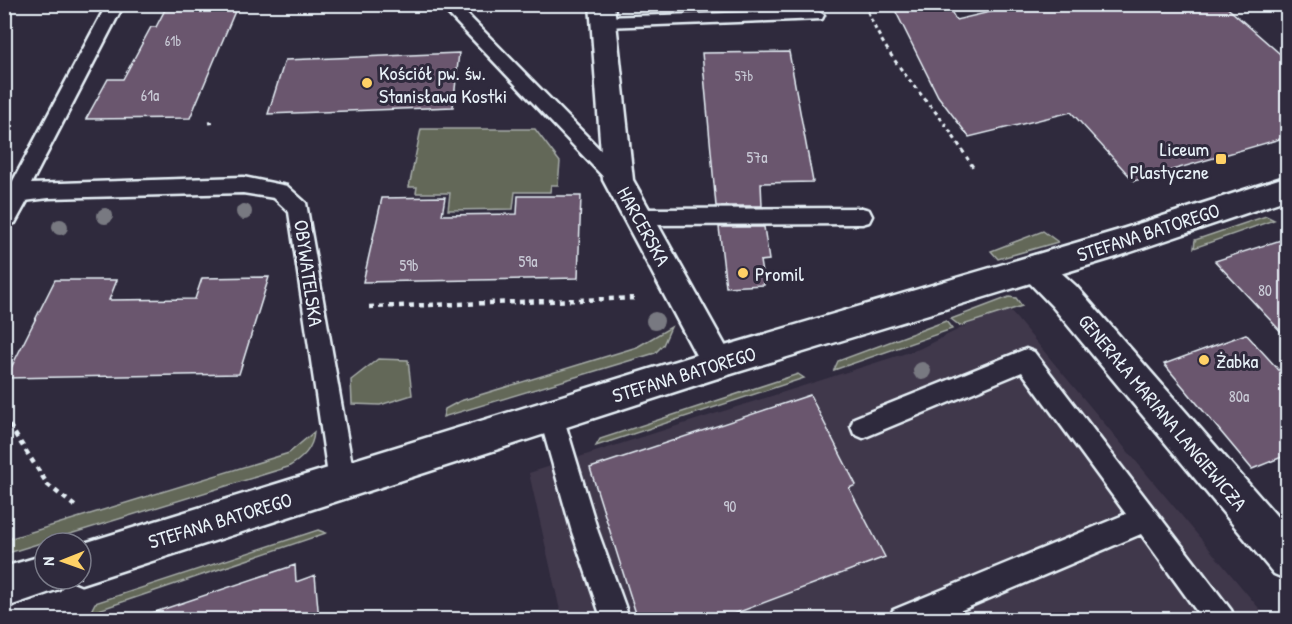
<svg xmlns="http://www.w3.org/2000/svg" width="1292" height="624" font-family="'Patrick Hand',sans-serif">
	<style>
		.built { fill: #41384c }
		.green { fill: #636759; stroke: #a6aca8; stroke-width: 1.5 }
		.building { fill: #6b576e; stroke: #e8f1f8; stroke-width: 1.5 }
		.lines { fill: none; stroke-linecap: round; stroke-linejoin: round }
		.lane-casing { stroke: #e8f1f8; stroke-width: 5 }
		.street-casing { stroke: #e8f1f8; stroke-width: 5 }
		.secondary-casing { stroke: #e8f1f8; stroke-width: 5 }
		.path-far1 { stroke: #e8f1f8; stroke-width: 3; stroke-dasharray: 4 4; stroke-linecap: butt }
		.path { stroke: #e8f1f8; stroke-width: 4.5; stroke-dasharray: 5 5; stroke-linecap: butt }
		.lane { fill: #2f2a3d; fill-rule: evenodd }
		.street { fill: #2f2a3d; fill-rule: evenodd }
		.secondary { fill: #2f2a3d; fill-rule: evenodd }
		.tree { fill: #787981 }
		.poi-dot { fill: #ffd166; stroke: #2f2a3d; stroke-width: 2 }
		.labels { text-anchor: middle; dominant-baseline: central; stroke-width: 6; stroke-linejoin: round; paint-order: stroke }
		.far-number-label { font-size: 14px; fill: #c9cad6 }
		.number-label { font-size: 16px; fill: #c9cad6 }
		.poi-label { font-size: 20px; fill: #e8f1f8; stroke: #2f2a3d; text-anchor: start }
		.street-label { font-size: 20px; fill: #e8f1f8; stroke: #2f2a3d }
	</style>
	<rect width="100%" height="100%" fill="#2f2a3d"/>
	<filter id="ink" filterUnits="userSpaceOnUse"><feTurbulence type="fractalNoise" baseFrequency=".0167" numOctaves="2"/><feDisplacementMap in="SourceGraphic" scale="12" xChannelSelector="R" yChannelSelector="G"/><feConvolveMatrix kernelMatrix="1 2 1 2 8 2 1 2 1" color-interpolation-filters="sRGB"/></filter>
	<g filter="url(#ink)">
		<path class="built" d="M 1006,306 L 1268,619 L 562,619 L 529,473 L 919,349 Z"/>
		<path class="green" d="M 421,129 L 535,129 L 560,162 L 558,185 L 551,185 L 550,192 L 515,192 L 513,209 L 448,210 L 450,193 L 416,193 L 417,187 L 409,187 Z
			M 1266,216 L 1274,220 L 1194,248 L 1195,240 Z
			M 1043,231 L 1058,242 L 998,259 L 991,251 Z
			M 1009,297 L 1016,298 L 1022,306 L 960,326 L 951,319 Z
			M 946,321 L 952,329 L 834,370 L 838,361 Z
			M 671,327 L 663,345 L 655,353 L 443,417 L 445,409 L 460,401 L 637,347 Z
			M 378,359 L 408,360 L 412,395 L 380,405 L 352,404 L 351,380 Z
			M 798,374 L 804,378 L 596,446 L 600,439 Z
			M 314,432 C 313,449 302,459 288,467 L 5,554 L 5,540 L 289,453 Z
			M 318,530 L 326,533 L 90,613 L 95,603 Z"/>
		<path class="building" d="M 168,4 L 238,4 L 190,118 L 86,119 L 108,79 L 123,79 L 151,27 L 156,27 Z
			M 892,4 L 947,4 L 956,20 L 1024,4 L 1223,4 L 1287,60 L 1287,137 L 1134,181 L 1071,112 L 969,137 L 938,96 Z
			M 789,52 L 813,182 L 761,183 L 762,206 L 716,206 L 702,53 Z
			M 459,53 L 453,107 L 268,114 L 285,60 Z
			M 518,196 L 581,196 L 578,278 L 363,282 L 382,198 L 445,197 L 442,215 L 517,214 Z
			M 719,227 L 764,227 L 769,260 L 760,261 L 764,285 L 726,287 Z
			M 1287,238 L 1287,338 L 1215,261 Z
			M 269,277 L 239,374 L 6,378 L 55,280 L 117,280 L 109,300 L 195,299 L 202,278 Z
			M 1246,334 L 1287,379 L 1287,455 L 1252,469 L 1164,364 Z
			M 810,395 L 856,485 L 849,488 L 885,557 L 718,620 L 638,620 L 590,468 Z
			M 295,565 L 296,582 L 315,575 L 319,620 L 153,620 L 152,613 Z"/>
		<g class="lines">
			<defs>
				<path id="lane" d="M 107,4 L 124,4 L 31,184 L 243,177 L 287,186 L 306,203 L 355,482 L 351,491 L 342,495 L 333,491 L 329,482 L 289,212 L 274,198 L 243,193 L 49,198 L 16,202 L 9,200 L 6,194 Z
					M 439,4 L 457,4 L 625,175 L 628,180 L 625,185 L 618,188 L 611,185 Z
					M 816,10 L 824,15 L 822,19 L 604,27 L 596,22 L 604,17 Z
					M 862,208 L 869,210 L 872,216 L 869,222 L 862,224 L 639,225 L 632,223 L 629,217 L 632,211 L 639,209 Z
					M 1026,349 L 1034,352 L 1231,610 L 1235,620 L 1203,620 L 1141,534 L 938,620 L 889,620 L 893,610 L 1126,514 L 1022,372 L 863,438 L 854,434 L 851,426 L 854,418 Z
					M 551,405 L 560,408 L 563,416 L 598,532 L 630,620 L 602,620 L 572,532 L 539,416 L 542,408 Z"/>
				<path id="street" d="M 590,4 L 614,4 L 633,180 L 735,363 L 730,374 L 718,378 L 706,374 L 603,180 Z
					M 4,182 L 26,186 L 31,194 L 15,223 L 4,227 Z
					M 1035,255 L 1046,259 L 1076,286 L 1288,529 L 1288,580 L 1274,574 L 1052,306 L 1024,277 L 1019,268 L 1024,259 Z"/>
				<path id="secondary" d="M 1288,176 L 1288,199 L 1116,257 L 718,378 L 81,584 L 69,579 L 81,579 L 81,544 L 718,348 L 1116,231 Z
					M 45,555 L 45,579 L 64,579 L 59,589 L 4,608 L 4,567 Z"/>
			</defs>
			<use href="#lane" class="lane-casing"/>
			<use href="#street" class="street-casing"/>
			<use href="#secondary" class="secondary-casing"/>
			<path class="path-far1" d="M 865,4 C 880,49 913,84 942,120 C 953,135 963,152 973,167
				M 209,123 L 216,122"/>
			<path class="path" d="M 369,307 L 638,298
				M 4,417 L 48,485 L 76,507"/>
			<use href="#lane" class="lane"/>
			<use href="#street" class="street"/>
			<use href="#secondary" class="secondary"/>
		</g>
		<g class="tree">
			<circle cx="244" cy="212" r="8"/>
			<circle cx="105" cy="216" r="8"/>
			<circle cx="60" cy="227" r="8"/>
			<circle cx="655" cy="321" r="9"/>
			<circle cx="922" cy="371" r="9"/>
		</g>
	</g>
	<g class="poi-dot">
		<circle cx="367" cy="83" r="6"/>
		<rect x="1215" y="153" width="12" height="12" rx="3"/>
		<circle cx="743" cy="273" r="6"/>
		<circle cx="1204" cy="360" r="6"/>
	</g>
	<g class="labels">
		<g class="far-number-label">
			<text x="173" y="40">61b</text>
			<text x="744" y="75">57b</text>
		</g>
		<g class="number-label">
			<text x="150" y="95">61a</text>
			<text x="757" y="157">57a</text>
			<text x="528" y="261">59a</text>
			<text x="409" y="265">59b</text>
			<text x="1265" y="290">80</text>
			<text x="1239" y="396">80a</text>
			<text x="730" y="506">90</text>
		</g>
		<g class="poi-label">
			<text x="379" y="72">Kościół pw. św.<tspan x="379" dy="23">Stanisława Kostki</tspan></text>
			<text x="1209" y="148" text-anchor="end">Liceum<tspan x="1209" dy="23">Plastyczne</tspan></text>
			<text x="755" y="273">Promil</text>
			<text x="1216" y="360">Żabka</text>
		</g>
		<g class="street-label">
			<text transform="translate(644 226) rotate(61)">HARCERSKA</text>
			<text transform="translate(1148 232) rotate(-18)">STEFANA BATOREGO</text>
			<text transform="translate(309 273) rotate(82)">OBYWATELSKA</text>
			<text transform="translate(684 374) rotate(-17)">STEFANA BATOREGO</text>
			<text transform="translate(1163 412) rotate(50)">GENERAŁA MARIANA LANGIEWICZA</text>
			<text transform="translate(220 520) rotate(-17)">STEFANA BATOREGO</text>
		</g>
	</g>
	<rect width="1292" height="624" fill="none" stroke="#2f2a3d" stroke-width="24"/>
	<rect x="12" y="12" width="1268" height="600" fill="none" stroke="#e8f1f8" stroke-width="2" filter="url(#ink)"/>
	<g transform="translate(63 561) rotate(269)"><circle r="28" fill="#2f2a3d" stroke="#797a88" stroke-width="1.5"/>
	<path d="M0-4.5L10 22L0 15L-10 22Z" fill="#ffd166"/>
	<text y="-9" font-size="16" font-weight="bold" text-anchor="middle" fill="#e8f1f8">N</text>
	</g>
</svg>
